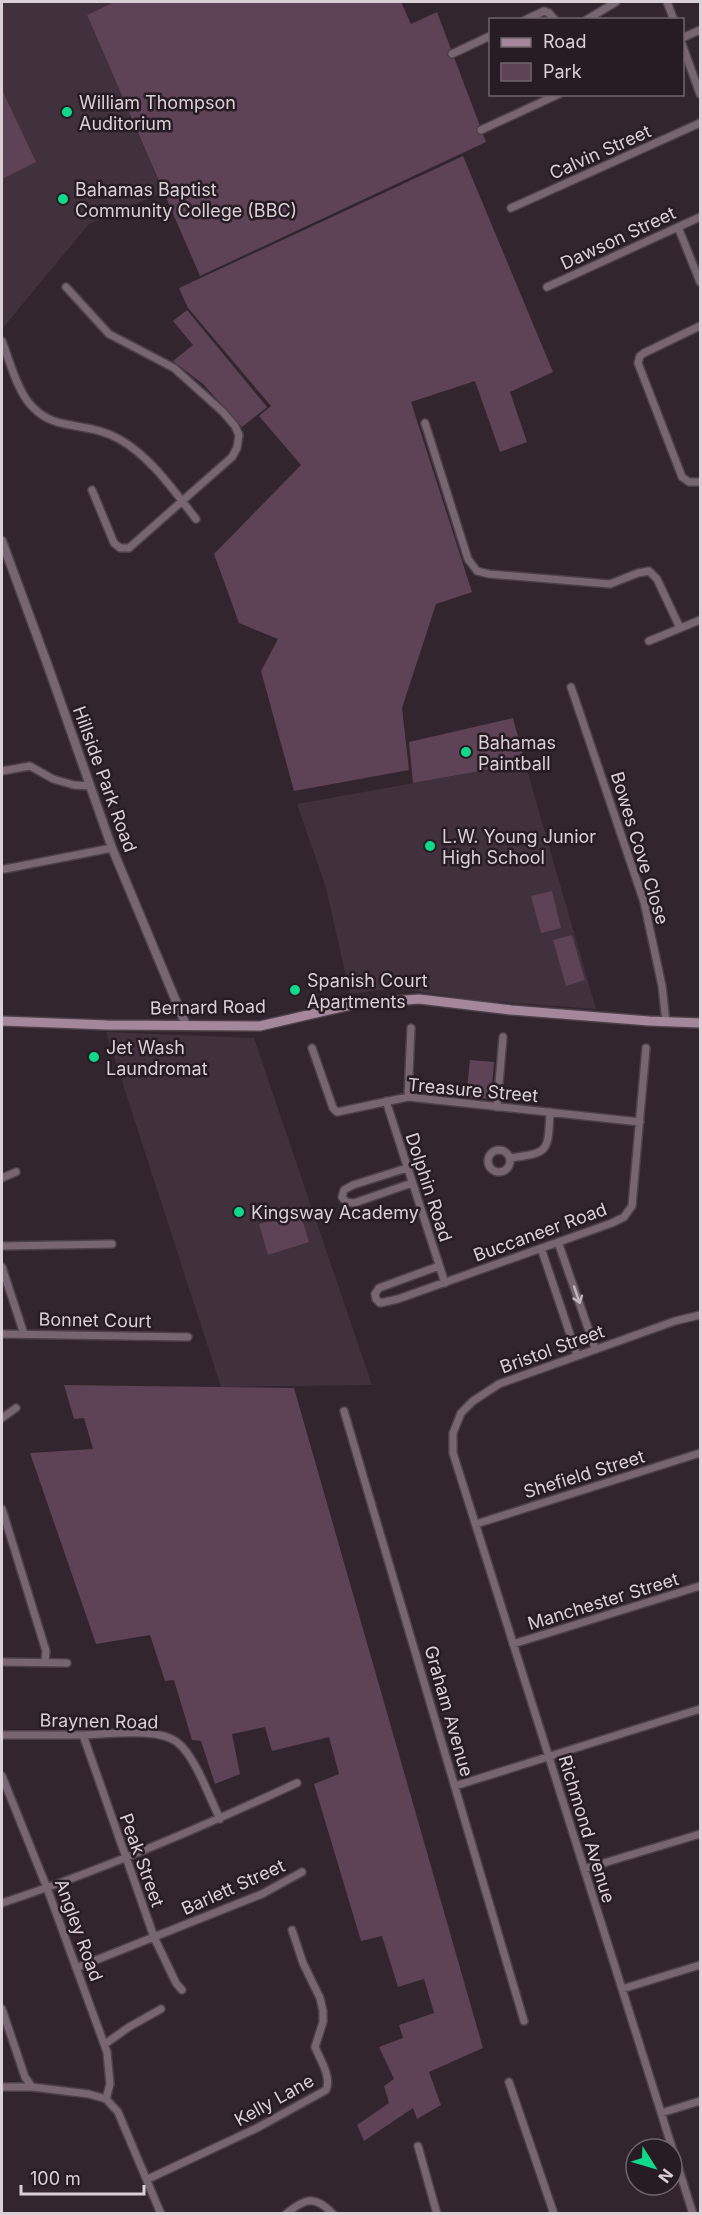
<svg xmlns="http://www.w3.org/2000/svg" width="702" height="2215" font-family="Inter,sans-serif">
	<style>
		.built { fill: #41313c }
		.green { fill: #5d4355 }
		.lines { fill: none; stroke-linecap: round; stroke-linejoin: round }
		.minor-casing { stroke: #4d4149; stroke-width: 10 }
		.tertiary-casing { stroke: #4d4149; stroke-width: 11 }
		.secondary-casing { stroke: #4d4149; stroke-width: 12 }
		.minor { stroke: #786572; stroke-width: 7 }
		.tertiary { stroke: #786572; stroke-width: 8 }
		.secondary { stroke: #a4879b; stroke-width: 9 }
		.oneway { stroke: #c1b6bd }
		.poi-dot { fill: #0fd98a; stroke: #281c24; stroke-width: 2 }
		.labels { text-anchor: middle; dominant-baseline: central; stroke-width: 5; stroke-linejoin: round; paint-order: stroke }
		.poi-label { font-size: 18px; fill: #d9d1d6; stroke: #281c24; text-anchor: start }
		.street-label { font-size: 18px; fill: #d9d1d6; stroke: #281c24 }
	</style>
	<rect width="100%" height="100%" fill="#32252e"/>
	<path class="built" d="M 2,2 L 114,2 L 87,15 L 163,192 L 89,224 L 2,329 Z
		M 525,763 L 596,1009 L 475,1000 L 395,988 L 350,994 L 326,888 L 297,804 Z
		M 106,1032 L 254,1038 L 372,1385 L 221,1387 Z"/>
	<path class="green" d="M 114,2 L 401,2 L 411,24 L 437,12 L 486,142 L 200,276 L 87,15 Z
		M 2,90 L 36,162 L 2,179 Z
		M 463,156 L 553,372 L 510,392 L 527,442 L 500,452 L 475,381 L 411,402 L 472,592 L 436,604 L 402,708 L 409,770 L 294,791 L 261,671 L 278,639 L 239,623 L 214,554 L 301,465 L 259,416 L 271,406 L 188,308 L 179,288 Z
		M 187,310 L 267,407 L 242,427 L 203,384 L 173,361 L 193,345 L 173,321 Z
		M 513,718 L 525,763 L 413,783 L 409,742 Z
		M 552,891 L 561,928 L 541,933 L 531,896 Z
		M 572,935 L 585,980 L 566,986 L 553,940 Z
		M 470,1060 L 494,1062 L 491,1099 L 466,1097 Z
		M 300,1212 L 309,1242 L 268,1255 L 259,1224 Z
		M 64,1385 L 294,1388 L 483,2048 L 429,2072 L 441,2105 L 417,2119 L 413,2108 L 364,2141 L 357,2125 L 389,2103 L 384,2086 L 394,2079 L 379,2047 L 403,2038 L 399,2025 L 434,2013 L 424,1979 L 398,1987 L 382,1936 L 361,1941 L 314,1784 L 339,1774 L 329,1737 L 272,1751 L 265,1727 L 232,1734 L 240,1774 L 215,1784 L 201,1741 L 192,1740 L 174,1680 L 165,1681 L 150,1635 L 96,1644 L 30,1453 L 93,1449 L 84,1418 L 74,1419 Z"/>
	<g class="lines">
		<defs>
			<path id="minor" d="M 667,2 L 674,20
				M 525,20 L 544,11 L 549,13 L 555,20
				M 586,20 L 616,2
				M 682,38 L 700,30
				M 682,44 L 700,94
				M 452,54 L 490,36
				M 481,130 L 559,94
				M 511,208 L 700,123
				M 678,227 L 700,282
				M 66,287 L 109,334 L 174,368 L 223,412 L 235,426 L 239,435 L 237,448 L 232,457 L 129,548 L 120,548 L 114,543 L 92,490
				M 547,287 L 700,217
				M 700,326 L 644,353 L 640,356 L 638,363 L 682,477 L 689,482 L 700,482
				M 2,341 C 16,378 22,416 65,424 C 84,428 102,429 119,439 C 150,456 174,491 196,519
				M 425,423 L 468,559 L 477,571 L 489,574 L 610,584 L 638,573 L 649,571 L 657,579 L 680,628
				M 649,641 L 700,620
				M 571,687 L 644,902 L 662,986 L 666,1022
				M 2,771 L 30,766 L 53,779 L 74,785 L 89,786
				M 5,869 L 112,848
				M 312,1048 L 333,1108 L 337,1112 L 408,1097 L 640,1122
				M 408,1097 L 411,1028
				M 386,1101 L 445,1283
				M 497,1107 L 503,1037
				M488 1161a11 11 0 1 1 22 0a11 11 0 1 1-22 0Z
				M 510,1158 C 549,1153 548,1152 550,1112
				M 407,1168 L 353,1185 L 344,1190 L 342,1197 L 346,1202 L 354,1203 L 412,1183
				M 2,1178 L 16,1172
				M 558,1242 L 595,1348
				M 2,1246 L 112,1244
				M 541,1248 L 577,1355
				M 439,1266 L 379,1288 L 375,1294 L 376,1299 L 380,1303 L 398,1299 L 612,1223 L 624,1217 L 632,1206 L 646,1048
				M 2,1267 L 24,1334
				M 2,1334 L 188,1337
				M 344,1411 L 524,2021
				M 2,1418 L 16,1408
				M 2,1509 L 46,1651 L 45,1662
				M 476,1524 L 700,1453
				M 513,1644 L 700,1586
				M 2,1662 L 67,1663
				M 2,1735 C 28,1735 54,1735 80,1735 C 104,1735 159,1726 178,1743 C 195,1756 210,1799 220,1819
				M 83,1735 L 154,1937 L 176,1983 L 182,1990
				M 2,1776 L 47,1888 L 107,2052 L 110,2084 L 106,2099
				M 455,1786 L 700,1709
				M 584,1869 L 700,1834
				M 2,1903 C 103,1870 200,1828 297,1783
				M 76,1968 L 262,1894 L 302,1872
				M 622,1989 L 700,1965
				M 2,2009 L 25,2077 L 32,2087 L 89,2094 L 106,2099 L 118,2112 L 161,2214
				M 105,2044 L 129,2027 L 161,2009
				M 509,2082 L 554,2214
				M 2,2087 L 32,2087
				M 661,2113 L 700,2101
				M 418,2146 L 437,2214
				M 148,2179 L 257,2128 L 326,2090 C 332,2078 320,2059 315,2047 L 323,2022 L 323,2011 L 320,1998 L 303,1963 L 292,1930
				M 286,2214 C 305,2198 315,2195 333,2214
				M 693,2214 L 453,1453 L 453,1433 L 461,1413 L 473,1401 L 499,1384 L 675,1321 L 700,1315"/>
			<path id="tertiary" d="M 2,541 L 48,666 L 112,848 L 186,1025"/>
			<path id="secondary" d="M 2,1021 L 107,1025 L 260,1026 L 355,1004 L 419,999 L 511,1010 L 649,1021 L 700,1023"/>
		</defs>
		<use href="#minor" class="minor-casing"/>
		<use href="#tertiary" class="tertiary-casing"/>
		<use href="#secondary" class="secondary-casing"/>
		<use href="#minor" class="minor"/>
		<use href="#tertiary" class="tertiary"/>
		<use href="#secondary" class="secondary"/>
	</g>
	<defs><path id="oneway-shaft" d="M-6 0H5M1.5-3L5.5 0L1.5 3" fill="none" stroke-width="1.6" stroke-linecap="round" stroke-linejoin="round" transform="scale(1.5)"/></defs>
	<use class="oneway" href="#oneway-shaft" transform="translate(577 1295) rotate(71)"/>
	<g class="poi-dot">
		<circle cx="67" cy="112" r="6"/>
		<circle cx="63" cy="199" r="6"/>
		<circle cx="466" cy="752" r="6"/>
		<circle cx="430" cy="846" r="6"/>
		<circle cx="295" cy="990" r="6"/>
		<circle cx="94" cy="1057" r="6"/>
		<circle cx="239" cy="1212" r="6"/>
	</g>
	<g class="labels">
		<g class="poi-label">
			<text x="79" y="102">William Thompson<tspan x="79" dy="21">Auditorium</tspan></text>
			<text x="75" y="189">Bahamas Baptist<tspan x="75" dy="21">Community College (BBC)</tspan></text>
			<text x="478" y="742">Bahamas<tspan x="478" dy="21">Paintball</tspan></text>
			<text x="442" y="836">L.W. Young Junior<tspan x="442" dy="21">High School</tspan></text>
			<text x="307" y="980">Spanish Court<tspan x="307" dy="21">Apartments</tspan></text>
			<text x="106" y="1047">Jet Wash<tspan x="106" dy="21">Laundromat</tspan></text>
			<text x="251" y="1212">Kingsway Academy</text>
		</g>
		<g class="street-label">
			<text transform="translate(600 152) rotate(-24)">Calvin Street</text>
			<text transform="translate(618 238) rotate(-25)">Dawson Street</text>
			<text transform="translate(105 779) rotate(70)">Hillside Park Road</text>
			<text transform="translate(640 848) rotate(73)">Bowes Cove Close</text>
			<text transform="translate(208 1007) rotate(-1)">Bernard Road</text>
			<text transform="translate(473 1090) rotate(5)">Treasure Street</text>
			<text transform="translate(429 1187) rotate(72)">Dolphin Road</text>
			<text transform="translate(540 1232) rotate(-20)">Buccaneer Road</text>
			<text transform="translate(95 1320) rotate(1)">Bonnet Court</text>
			<text transform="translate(552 1349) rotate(-20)">Bristol Street</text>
			<text transform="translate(584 1474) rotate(-17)">Shefield Street</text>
			<text transform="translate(603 1601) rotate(-17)">Manchester Street</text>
			<text transform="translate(449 1711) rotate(74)">Graham Avenue</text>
			<text transform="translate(99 1721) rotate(1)">Braynen Road</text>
			<text transform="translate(587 1829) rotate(73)">Richmond Avenue</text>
			<text transform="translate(142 1860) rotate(70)">Peak Street</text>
			<text transform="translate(233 1887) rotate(-24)">Barlett Street</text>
			<text transform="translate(79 1930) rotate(70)">Angley Road</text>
			<text transform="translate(274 2100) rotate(-29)">Kelly Lane</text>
		</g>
	</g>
	<rect width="702" height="2215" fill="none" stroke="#d9d1d6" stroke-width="6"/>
	<rect x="489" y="18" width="195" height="78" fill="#281c24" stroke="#6f646b" stroke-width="1.5"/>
	<rect x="501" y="38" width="30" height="9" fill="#a4879b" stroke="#6f646b" stroke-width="1.5"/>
	<text x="543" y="48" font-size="18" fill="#d9d1d6">Road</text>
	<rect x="501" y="63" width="30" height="18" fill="#5d4355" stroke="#6f646b" stroke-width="1.5"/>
	<text x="543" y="78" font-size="18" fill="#d9d1d6">Park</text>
	<g transform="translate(654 2167) rotate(127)"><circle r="28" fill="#281c24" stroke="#6f646b" stroke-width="1.5"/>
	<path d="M0-4.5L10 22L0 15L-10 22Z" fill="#0fd98a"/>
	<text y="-9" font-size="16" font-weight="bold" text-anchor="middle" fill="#d9d1d6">N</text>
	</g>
	<path d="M21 2185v9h123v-9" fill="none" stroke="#d9d1d6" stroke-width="3"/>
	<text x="30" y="2185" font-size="18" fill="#d9d1d6" stroke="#281c24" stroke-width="4.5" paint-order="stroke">100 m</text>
</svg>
